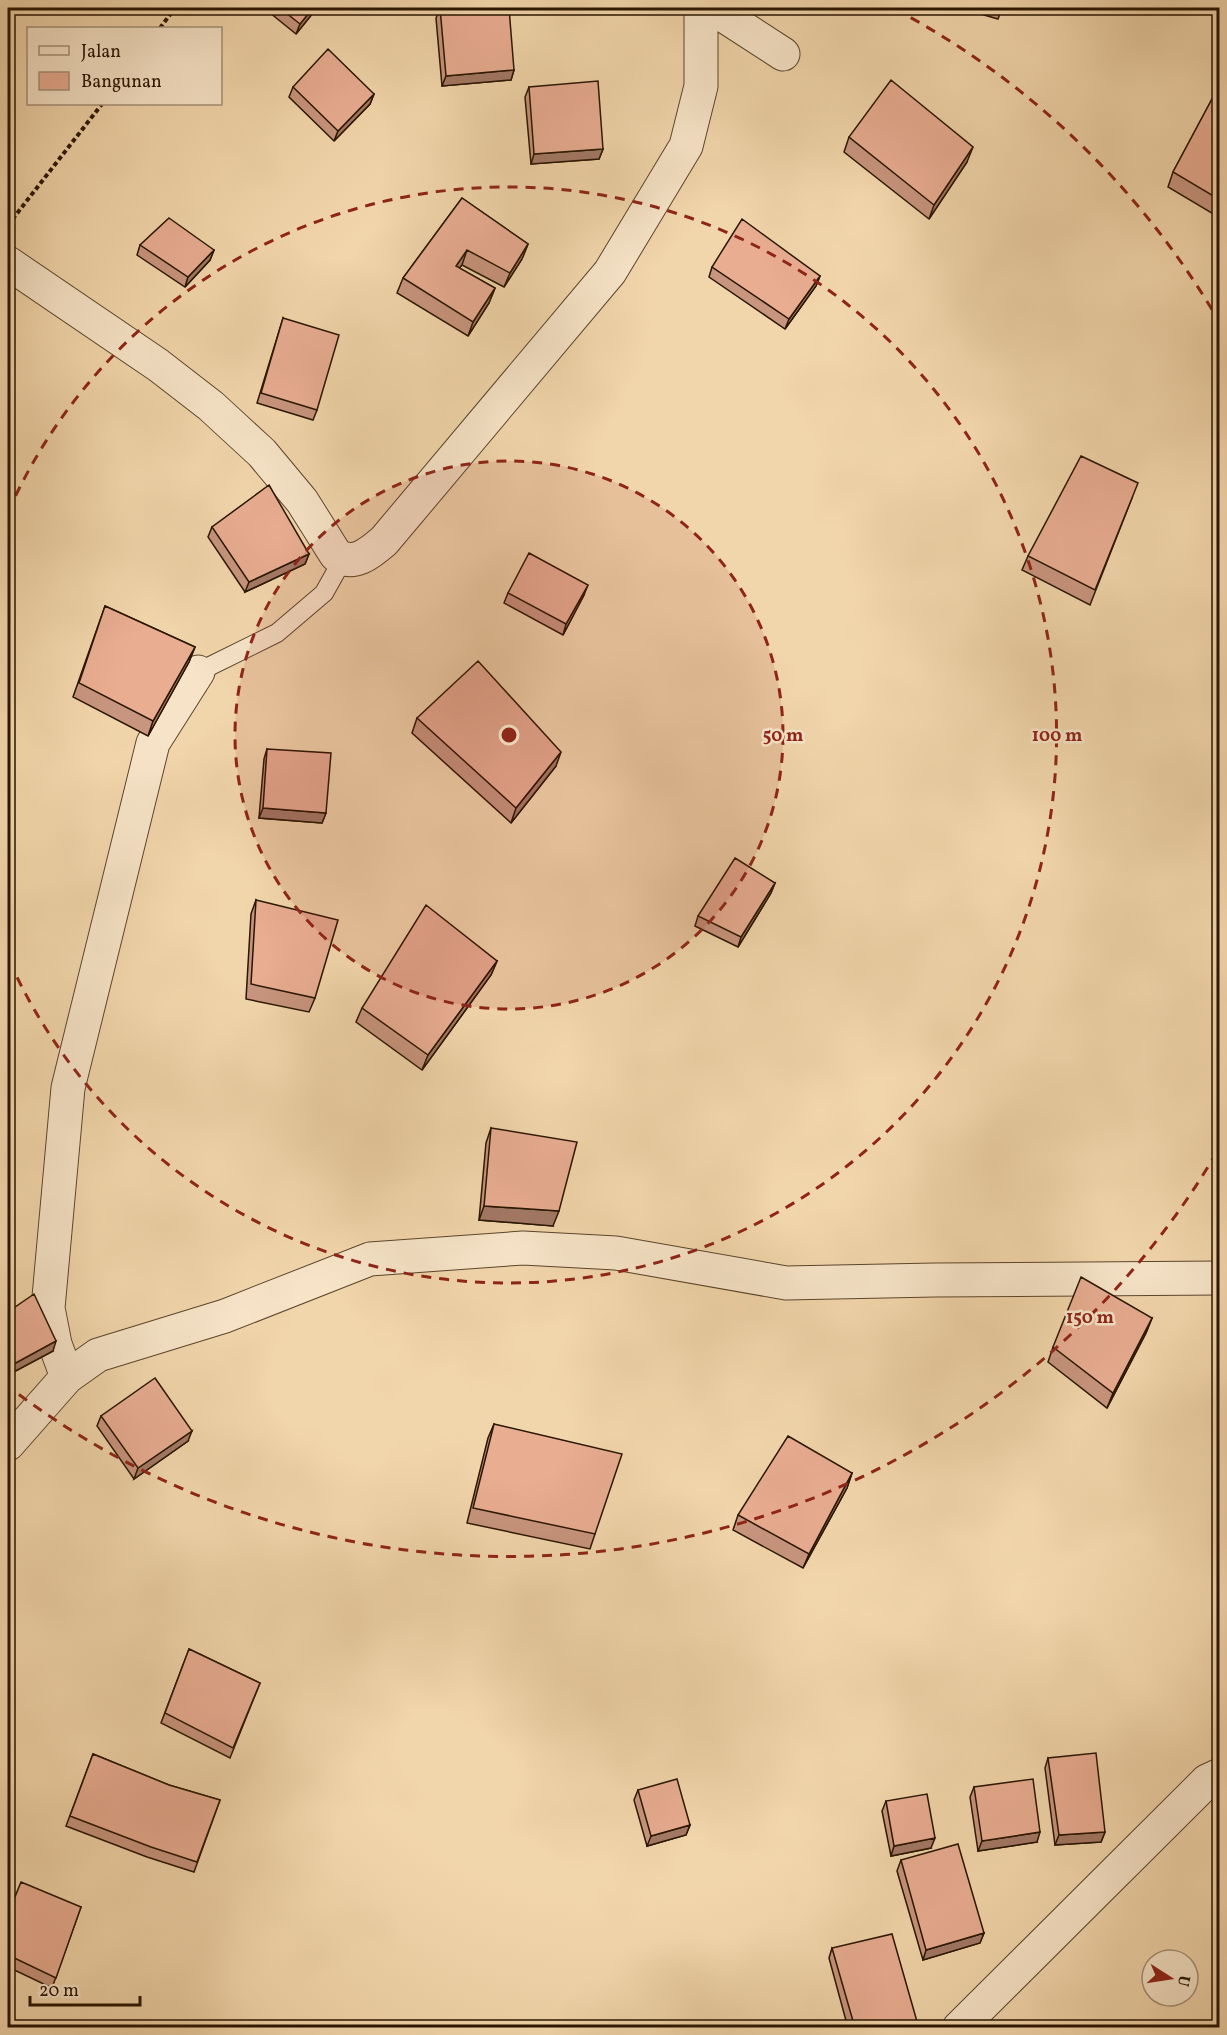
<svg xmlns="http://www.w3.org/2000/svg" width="1227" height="2035" font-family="Vollkorn,serif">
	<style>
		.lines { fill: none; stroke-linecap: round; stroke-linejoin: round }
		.lane-casing { stroke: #5b452c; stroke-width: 20 }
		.street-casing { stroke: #5b452c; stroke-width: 35 }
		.path { stroke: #291501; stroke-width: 4; stroke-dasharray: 4.5 3; stroke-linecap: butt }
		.lane { stroke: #f7e4c8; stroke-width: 18 }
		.street { stroke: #f7e4c8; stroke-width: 33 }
		.wall { fill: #c8957e; stroke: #291501; stroke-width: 1.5 }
		.shaded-wall { fill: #a37966; stroke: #291501; stroke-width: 1.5 }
		.building { fill: #e9ad92; stroke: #291501; stroke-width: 1.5 }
		.ring { fill: none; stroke: #8f2418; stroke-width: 3; stroke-dasharray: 10 8 }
		.centre { fill: #8f2418; stroke: #f7e4c8; stroke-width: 3 }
		.ring-label { font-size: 18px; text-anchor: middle; font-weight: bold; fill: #8f2418; stroke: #f7e4c8; stroke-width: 5; stroke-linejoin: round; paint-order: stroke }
	</style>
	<rect width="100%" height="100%" fill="#f2d6ab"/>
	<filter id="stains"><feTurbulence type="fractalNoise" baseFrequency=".00333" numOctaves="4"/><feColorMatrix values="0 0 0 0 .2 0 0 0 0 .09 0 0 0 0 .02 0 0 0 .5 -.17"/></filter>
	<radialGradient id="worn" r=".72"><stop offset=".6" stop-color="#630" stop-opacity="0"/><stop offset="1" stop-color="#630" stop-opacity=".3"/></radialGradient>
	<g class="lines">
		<defs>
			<path id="lane" d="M 198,672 L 277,633 L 324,593 L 343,559"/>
			<path id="street" d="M 712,8 L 783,54
				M 8,263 L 158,365 L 211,406 L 262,453 L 302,501 L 336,555 C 354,567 370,553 384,541 L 610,272 L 686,146 L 701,86 L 701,8
				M 67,1377 L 55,1344 L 48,1308 L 68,1088 L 153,743 L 198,672
				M 8,1444 L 67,1377 L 98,1355 L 225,1316 L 370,1259 L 523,1248 L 616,1253 L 786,1283 L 935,1280 L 1220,1278
				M 959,2028 L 1207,1781 L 1220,1775"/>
		</defs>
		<use href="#lane" class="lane-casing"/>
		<use href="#street" class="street-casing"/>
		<path class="path" d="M 160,28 L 175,8
			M 8,225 L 102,104"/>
		<use href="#lane" class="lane"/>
		<use href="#street" class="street"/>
	</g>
	<path class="wall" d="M 264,8 L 317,8 L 296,34 Z
		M 440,8 L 514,70 L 511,80 L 442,86 L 436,18 Z
		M 960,8 L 1002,8 L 998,19 Z
		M 1220,84 L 1220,218 L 1168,187 L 1173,172 Z
		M 293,87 L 374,94 L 370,104 L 334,141 L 289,97 Z
		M 529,87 L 603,149 L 599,159 L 531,164 L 525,97 Z
		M 849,137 L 967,162 L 929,219 L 844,152 Z
		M 462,198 L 528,244 L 522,259 L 504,287 L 462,265 L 459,268 L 495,288 L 489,303 L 468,336 L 397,293 L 403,278 Z
		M 140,245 L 214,250 L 210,260 L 185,287 L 137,255 Z
		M 712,267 L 820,276 L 816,286 L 785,329 L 709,277 Z
		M 283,318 L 317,410 L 313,420 L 257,403 Z
		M 1132,498 L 1090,605 L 1022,570 L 1028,556 Z
		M 212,527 L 309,554 L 305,564 L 245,592 L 208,537 Z
		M 508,593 L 584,595 L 563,635 L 504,603 Z
		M 105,606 L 195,647 L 189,662 L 148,736 L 73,697 Z
		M 417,718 L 556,766 L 511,823 L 412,733 Z
		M 267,749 L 326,813 L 322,823 L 259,818 L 264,759 Z
		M 775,883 L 771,893 L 738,947 L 695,926 L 698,916 Z
		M 256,900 L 315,998 L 309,1012 L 246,999 L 251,914 Z
		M 497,961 L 491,975 L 422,1070 L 356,1022 L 362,1008 Z
		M 491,1128 L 553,1226 L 479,1220 L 486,1143 Z
		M 8,1312 L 53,1351 L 8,1375 Z
		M 1152,1318 L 1146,1333 L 1107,1408 L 1048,1362 L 1053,1347 Z
		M 101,1416 L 188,1441 L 134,1479 L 97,1426 Z
		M 494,1424 L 595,1534 L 590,1549 L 467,1523 L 488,1438 Z
		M 852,1473 L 847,1488 L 803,1568 L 733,1530 L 738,1515 Z
		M 189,1649 L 260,1683 L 230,1758 L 161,1723 Z
		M 93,1754 L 169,1785 L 220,1800 L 194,1872 L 147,1857 L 66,1826 Z
		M 1048,1758 L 1105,1832 L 1101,1842 L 1055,1845 L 1045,1768 Z
		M 974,1787 L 1037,1842 L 978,1851 L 970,1797 Z
		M 638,1790 L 690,1825 L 686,1835 L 647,1846 L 634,1800 Z
		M 886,1801 L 931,1848 L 891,1856 L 882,1811 Z
		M 901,1860 L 984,1933 L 980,1943 L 923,1960 L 897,1871 Z
		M 81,1907 L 52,1988 L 8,1967 L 8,1914 Z
		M 832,1948 L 917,2028 L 848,2028 L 829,1958 Z"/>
	<path class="shaded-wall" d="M 313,8 L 317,8 L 296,34 L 300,24 Z
		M 514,70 L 511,80 L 442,86 L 446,76 Z
		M 374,94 L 370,104 L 334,141 L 338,131 Z
		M 973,147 L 967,162 L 929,219 L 934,205 Z
		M 603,149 L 599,159 L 531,164 L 534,154 Z
		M 528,244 L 522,259 L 504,287 L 510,273 Z
		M 214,250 L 210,260 L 185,287 L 188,277 Z
		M 467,250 L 462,265 L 450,280 L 456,266 Z
		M 820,276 L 816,286 L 785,329 L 789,319 Z
		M 495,288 L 489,303 L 468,336 L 473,322 Z
		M 309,554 L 305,564 L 245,592 L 249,582 Z
		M 588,585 L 584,595 L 563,635 L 566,624 Z
		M 195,647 L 189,662 L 148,736 L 153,721 Z
		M 561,752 L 556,766 L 511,823 L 516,808 Z
		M 263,808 L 326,813 L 322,823 L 259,818 Z
		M 775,883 L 771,893 L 738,947 L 741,937 Z
		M 497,961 L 491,975 L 422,1070 L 428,1055 Z
		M 484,1206 L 559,1211 L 553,1226 L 479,1220 Z
		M 1152,1318 L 1146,1333 L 1107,1408 L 1113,1393 Z
		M 56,1341 L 53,1351 L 8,1375 L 12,1365 Z
		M 192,1431 L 188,1441 L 134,1479 L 138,1468 Z
		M 852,1473 L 847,1488 L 803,1568 L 809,1554 Z
		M 690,1825 L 686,1835 L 647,1846 L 651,1836 Z
		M 1040,1832 L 1037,1842 L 978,1851 L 982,1841 Z
		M 1105,1832 L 1101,1842 L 1055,1845 L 1059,1835 Z
		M 935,1838 L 931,1848 L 891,1856 L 894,1846 Z
		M 984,1933 L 980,1943 L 923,1960 L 926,1950 Z"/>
	<path class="building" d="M 280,8 L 313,8 L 300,24 Z
		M 440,8 L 509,8 L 514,70 L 446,76 Z
		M 328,49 L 374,94 L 338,131 L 293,87 Z
		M 891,80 L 973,147 L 934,205 L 849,137 Z
		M 598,81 L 603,149 L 534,154 L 529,87 Z
		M 1220,84 L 1220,200 L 1173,172 Z
		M 462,198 L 528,244 L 510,273 L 467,250 L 456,266 L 495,288 L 473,322 L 403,278 Z
		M 169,218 L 214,250 L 188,277 L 140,245 Z
		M 742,219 L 820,276 L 789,319 L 712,267 Z
		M 283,318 L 339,335 L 317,410 L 261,393 Z
		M 1081,456 L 1138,483 L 1095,590 L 1028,556 Z
		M 269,485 L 309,554 L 249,582 L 212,527 Z
		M 529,553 L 588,585 L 566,624 L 508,593 Z
		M 105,606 L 195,647 L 153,721 L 79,683 Z
		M 478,661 L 561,752 L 516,808 L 417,718 Z
		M 267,749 L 331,753 L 326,813 L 263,808 Z
		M 735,858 L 775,883 L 741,937 L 698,916 Z
		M 256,900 L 338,920 L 315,998 L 251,984 Z
		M 426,905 L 497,961 L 428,1055 L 362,1008 Z
		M 491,1128 L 577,1142 L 559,1211 L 484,1206 Z
		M 1081,1277 L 1152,1318 L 1113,1393 L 1053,1347 Z
		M 34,1294 L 56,1341 L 12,1365 L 8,1358 L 8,1312 Z
		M 155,1378 L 192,1431 L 138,1468 L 101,1416 Z
		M 494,1424 L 622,1454 L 595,1534 L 473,1508 Z
		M 788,1436 L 852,1473 L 809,1554 L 738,1515 Z
		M 189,1649 L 260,1683 L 233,1748 L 165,1713 Z
		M 1096,1753 L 1105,1832 L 1059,1835 L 1048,1758 Z
		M 93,1754 L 169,1785 L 220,1800 L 197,1862 L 151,1847 L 70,1816 Z
		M 677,1779 L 690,1825 L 651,1836 L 638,1790 Z
		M 1033,1779 L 1040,1832 L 982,1841 L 974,1787 Z
		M 927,1794 L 935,1838 L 894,1846 L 886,1801 Z
		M 958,1844 L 984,1933 L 926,1950 L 901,1860 Z
		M 21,1882 L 81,1907 L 56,1978 L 8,1955 L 8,1914 Z
		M 892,1934 L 918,2025 L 906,2028 L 855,2028 L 832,1948 Z"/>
	<circle cx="509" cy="735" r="274" fill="#8f2418" fill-opacity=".12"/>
	<g class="ring">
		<circle cx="509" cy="735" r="274"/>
		<path d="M8 512A548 548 0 1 1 8 958"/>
		<path d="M1217 1152A822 822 0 0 1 9 1387M895 9A822 822 0 0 1 1217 318"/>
	</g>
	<circle cx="509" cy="735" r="9" class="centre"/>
	<g class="ring-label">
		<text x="783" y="741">50 m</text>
		<text x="1057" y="741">100 m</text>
		<text x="1090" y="1323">150 m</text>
	</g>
	<rect width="1227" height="2035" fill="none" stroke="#f2d6ab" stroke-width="30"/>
	<rect x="9" y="9" width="1209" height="2017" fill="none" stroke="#291501" stroke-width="3"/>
	<rect x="15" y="15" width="1197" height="2005" fill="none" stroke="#291501" stroke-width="1.5"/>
	<rect x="27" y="27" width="195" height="78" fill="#f7e4c8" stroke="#a59178" stroke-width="1.5"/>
	<rect x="39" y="46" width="30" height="9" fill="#f7e4c8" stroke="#a59178" stroke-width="1.5"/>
	<text x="81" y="57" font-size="18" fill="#291501">Jalan</text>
	<rect x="39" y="72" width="30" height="18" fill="#e9ad92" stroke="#a59178" stroke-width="1.5"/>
	<text x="81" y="87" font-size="18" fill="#291501">Bangunan</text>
	<g transform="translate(1170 1978) rotate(102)"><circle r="28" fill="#f7e4c8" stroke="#a59178" stroke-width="1.5"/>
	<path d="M0-4.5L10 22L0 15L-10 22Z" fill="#8f2418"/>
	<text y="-9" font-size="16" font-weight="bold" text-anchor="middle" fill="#291501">U</text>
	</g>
	<path d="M30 1996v9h110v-9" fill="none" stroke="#291501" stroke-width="3"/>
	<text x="39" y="1996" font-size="18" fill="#291501" stroke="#f7e4c8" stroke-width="4.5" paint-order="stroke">20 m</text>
	<rect width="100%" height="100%" filter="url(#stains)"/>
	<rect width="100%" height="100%" fill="url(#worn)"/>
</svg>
